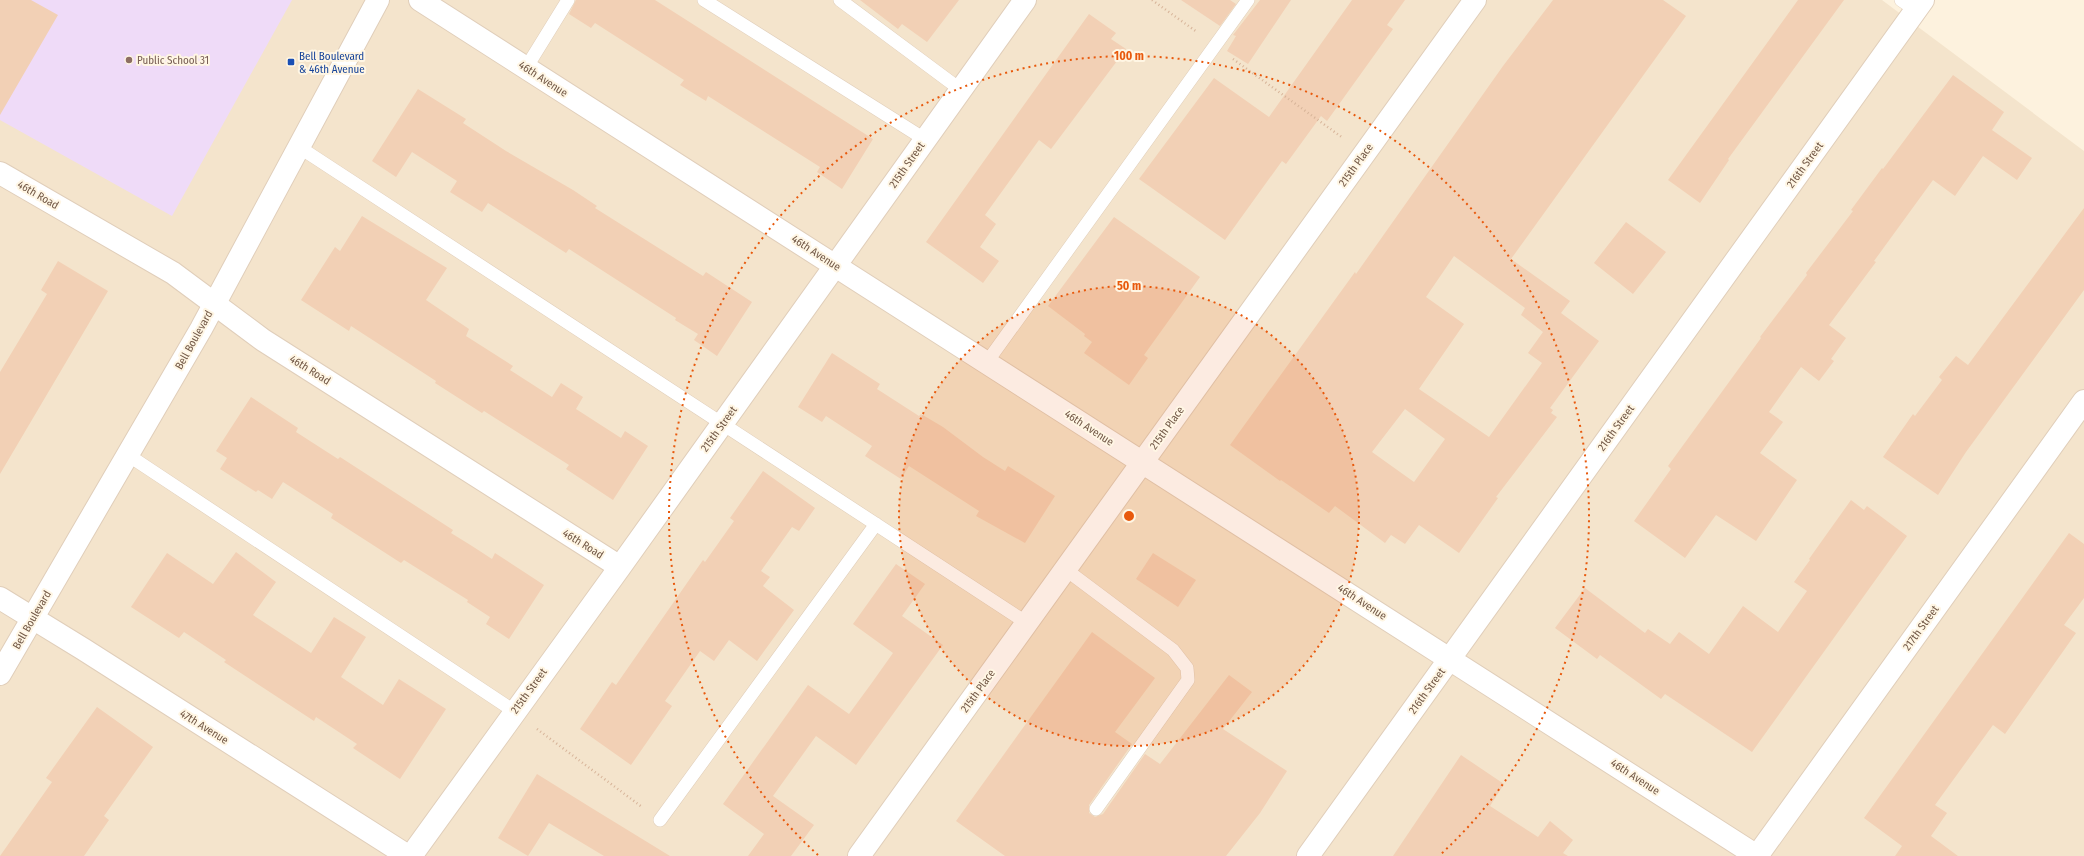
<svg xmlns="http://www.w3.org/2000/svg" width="2084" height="856" font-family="'Fira Sans Condensed',sans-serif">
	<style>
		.residential { fill: #f4e4cc }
		.education { fill: #efdbf8 }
		.building { fill: #f2d0b5; fill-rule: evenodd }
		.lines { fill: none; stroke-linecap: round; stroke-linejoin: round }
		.service-casing { stroke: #e0ceba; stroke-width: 14 }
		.minor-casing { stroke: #e0ceba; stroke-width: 24 }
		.tertiary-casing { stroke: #e0ceba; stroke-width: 24 }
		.path { stroke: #d7b499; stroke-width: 2.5; stroke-dasharray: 1 3; stroke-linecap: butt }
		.service { stroke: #fff; stroke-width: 13 }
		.minor { stroke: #fff; stroke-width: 22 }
		.tertiary { stroke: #fff; stroke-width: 22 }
		.ring { fill: none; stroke: #e8590c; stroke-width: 2; stroke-dasharray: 2 4 }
		.education-dot { fill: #8d6e63; stroke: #fff6e4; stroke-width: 1.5 }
		.transit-dot { fill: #1a4fb4; stroke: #fff6e4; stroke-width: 1.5 }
		.labels { text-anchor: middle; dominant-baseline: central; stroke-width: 4; stroke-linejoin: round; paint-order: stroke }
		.transit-label { font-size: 11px; fill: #164399; stroke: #fff6e4; text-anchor: start }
		.education-label { font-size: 11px; fill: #785e54; stroke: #fff6e4; text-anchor: start }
		.street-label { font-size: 11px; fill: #725846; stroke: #fff6e4 }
		.centre { fill: #e8590c; stroke: #fff6e4; stroke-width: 2 }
		.ring-label { font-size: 12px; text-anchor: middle; font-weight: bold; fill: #e8590c; stroke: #fff6e4; stroke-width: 4; stroke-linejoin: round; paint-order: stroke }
	</style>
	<rect width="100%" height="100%" fill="#fdf2de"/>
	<path class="residential" d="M 0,0 L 1882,0 L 2084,151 L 2084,856 L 0,856 Z"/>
	<path class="education" d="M 0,0 L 292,0 L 172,216 L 0,120 Z"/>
	<path class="building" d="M 0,0 L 31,0 L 58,15 L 0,115 Z
		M 576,0 L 655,0 L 873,139 L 842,189 L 817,172 L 820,167 L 708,96 L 706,101 L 680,85 L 684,80 L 595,23 L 591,28 L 569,14 Z
		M 860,0 L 959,0 L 927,42 L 902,24 L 898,29 Z
		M 1181,0 L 1230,0 L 1236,4 L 1220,26 Z
		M 1260,0 L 1291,0 L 1248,64 L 1227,51 L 1236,36 L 1233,35 Z
		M 1352,0 L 1405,0 L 1387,25 L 1393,29 L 1327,121 L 1321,116 L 1286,164 L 1282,161 L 1225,240 L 1139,179 L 1214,78 L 1269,117 Z
		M 1553,0 L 1663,0 L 1686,16 L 1511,259 L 1570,301 L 1561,313 L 1599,341 L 1550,408 L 1553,410 L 1551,413 L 1557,417 L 1496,497 L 1498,498 L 1459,553 L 1419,525 L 1405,544 L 1391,535 L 1385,543 L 1335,506 L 1329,513 L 1281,480 L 1280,481 L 1230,445 L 1355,272 L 1356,274 L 1503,66 ZM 1454,256 L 1525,308 L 1521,315 L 1543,332 L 1528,353 L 1542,363 L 1489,437 L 1419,389 L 1464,324 L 1426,297 ZM 1405,409 L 1445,439 L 1414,482 L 1372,452 Z
		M 1798,0 L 1844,0 L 1728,159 L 1729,160 L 1700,203 L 1668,180 Z
		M 1089,14 L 1116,33 L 1111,39 L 1126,49 L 1051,149 L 1039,140 L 985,215 L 996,224 L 980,247 L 999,261 L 983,283 L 926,242 Z
		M 1953,75 L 2004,112 L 1992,130 L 2032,158 L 2017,180 L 1983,156 L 1955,196 L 1933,180 L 1874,261 L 1876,262 L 1829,325 L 1846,338 L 1831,359 L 1834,361 L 1819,381 L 1801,367 L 1769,412 L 1783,422 L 1760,453 L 1797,480 L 1756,541 L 1716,515 L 1685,558 L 1634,521 L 1671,469 L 1668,466 L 1761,338 L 1760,337 L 1807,275 L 1806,273 L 1853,211 L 1851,210 L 1882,168 L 1883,169 Z
		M 418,89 L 466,119 L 463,123 L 506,151 L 573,190 L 597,206 L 595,208 L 703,276 L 706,272 L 752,302 L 717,356 L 694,340 L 698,334 L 675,320 L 676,318 L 569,249 L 566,253 L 488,203 L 482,212 L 450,192 L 457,181 L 412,152 L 396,177 L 372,161 Z
		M 2084,208 L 2084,290 L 1966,452 L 1938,495 L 1883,457 L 1913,414 L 1915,416 L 1942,380 L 1939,377 L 1956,356 L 1968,365 Z
		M 362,216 L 447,268 L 426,300 L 469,329 L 466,336 L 513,366 L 510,370 L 552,397 L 561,383 L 583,397 L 576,409 L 621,438 L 625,431 L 648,446 L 613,500 L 566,469 L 569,465 L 506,425 L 484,411 L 482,413 L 435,383 L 436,381 L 351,326 L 349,331 L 301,300 L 335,247 L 340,251 Z
		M 1114,217 L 1200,277 L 1144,355 L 1148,358 L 1129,385 L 1084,353 L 1092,342 L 1084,336 L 1085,334 L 1048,306 Z
		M 1626,222 L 1666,252 L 1633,294 L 1594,263 Z
		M 58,261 L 108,291 L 0,474 L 0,372 L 47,294 L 41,290 Z
		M 832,353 L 880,384 L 877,389 L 919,416 L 921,414 L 943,427 L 983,457 L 1005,471 L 1008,466 L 1055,496 L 1025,543 L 976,516 L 979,511 L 909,466 L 901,479 L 865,456 L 872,446 L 826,416 L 822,422 L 798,407 Z
		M 251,397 L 298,428 L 296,432 L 338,459 L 340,457 L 453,530 L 451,533 L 472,546 L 492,559 L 495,553 L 544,585 L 509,639 L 486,624 L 490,617 L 467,602 L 468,600 L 404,560 L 401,563 L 331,518 L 333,514 L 283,482 L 272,499 L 258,490 L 256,492 L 220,469 L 227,458 L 216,451 Z
		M 763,471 L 815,508 L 799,531 L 792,527 L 761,571 L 770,577 L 763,586 L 794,610 L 757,661 L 729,640 L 714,661 L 700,651 L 665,701 L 672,706 L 631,765 L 580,729 L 612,682 L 616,685 L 703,560 L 705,562 L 734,521 L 730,518 Z
		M 1851,500 L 1864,510 L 1867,506 L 1907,536 L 1752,752 L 1665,694 L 1661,699 L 1600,655 L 1597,659 L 1555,628 L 1585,588 L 1645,633 L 1648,629 L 1670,644 L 1679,632 L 1709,654 L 1743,606 L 1778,632 L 1807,591 L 1794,582 L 1810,560 L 1809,559 Z
		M 2069,533 L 2084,544 L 2084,598 L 2064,625 L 2076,633 L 2005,734 L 1993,725 L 1935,805 L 1947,813 L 1931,836 L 1958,856 L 1895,856 L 1902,846 L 1864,818 Z
		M 236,552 L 276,582 L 253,615 L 311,653 L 334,617 L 366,637 L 341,677 L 383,705 L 399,679 L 446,709 L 400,779 L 353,748 L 357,744 L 316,717 L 314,721 L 224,662 L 226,660 L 184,632 L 179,638 L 131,607 L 167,553 L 213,584 Z
		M 1153,553 L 1196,580 L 1178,607 L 1136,579 Z
		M 896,564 L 925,584 L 902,616 L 943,645 L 856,765 L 816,736 L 773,796 L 814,825 L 791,856 L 748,856 L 764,834 L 723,804 L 808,685 L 849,714 L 871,684 L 893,653 L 853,624 Z
		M 1092,632 L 1155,678 L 1115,732 L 1132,744 L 1089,805 L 1089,813 L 1095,817 L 1103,814 L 1145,754 L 1160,764 L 1229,675 L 1252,692 L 1223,729 L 1287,771 L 1260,813 L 1226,856 L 1005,856 L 956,821 Z
		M 97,707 L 153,747 L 104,816 L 109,820 L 84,856 L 0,856 L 52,782 L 46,778 Z
		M 1461,755 L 1504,784 L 1490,806 L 1538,837 L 1550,821 L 1573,840 L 1563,853 L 1568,856 L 1393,856 Z
		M 537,774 L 590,807 L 670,856 L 604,856 L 549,823 L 528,856 L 498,838 Z"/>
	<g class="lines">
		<defs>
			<path id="service" d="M 704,0 L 926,140
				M 840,0 L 961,90
				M 1901,0 L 1916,10
				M 526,68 L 568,0
				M 299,147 L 1027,623
				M 987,362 L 1248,0
				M 128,455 L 514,711
				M 1065,569 L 1173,650 L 1187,668 L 1188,680 L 1096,809
				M 660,820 L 876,524"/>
			<path id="minor" d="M 420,0 L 1757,856
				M 0,173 L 173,273 L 263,340 L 620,567
				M 0,598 L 83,649 L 408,856
				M 411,856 L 620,567 L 1025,0
				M 859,856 L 1475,0
				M 1308,856 L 1923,0
				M 1757,856 L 2084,401"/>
			<path id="tertiary" d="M 0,674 L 201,329 L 378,0"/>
		</defs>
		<use href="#service" class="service-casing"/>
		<use href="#minor" class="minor-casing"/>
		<use href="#tertiary" class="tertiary-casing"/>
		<path class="path" d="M 1152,0 L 1197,32
			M 1233,59 L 1343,138
			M 537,729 L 642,807"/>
		<use href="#service" class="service"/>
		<use href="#minor" class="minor"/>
		<use href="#tertiary" class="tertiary"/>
	</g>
	<circle cx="1129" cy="516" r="230" fill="#e8590c" fill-opacity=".12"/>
	<g class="ring">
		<circle cx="1129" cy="516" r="230"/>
		<path d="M818 855A460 460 0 1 1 1440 855"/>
	</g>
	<circle class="education-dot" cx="129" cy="60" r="4"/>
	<rect class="transit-dot" x="287" y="58" width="8" height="8" rx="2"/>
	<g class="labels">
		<g class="transit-label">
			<text x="299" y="56">Bell Boulevard<tspan x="299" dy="13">&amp; 46th Avenue</tspan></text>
		</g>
		<g class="education-label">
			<text x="137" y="60">Public School 31</text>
		</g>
		<g class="street-label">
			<text transform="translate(543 79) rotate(33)">46th Avenue</text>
			<text transform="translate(907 165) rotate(-55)">215th Street</text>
			<text transform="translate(1356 165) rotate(-54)">215th Place</text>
			<text transform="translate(1805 165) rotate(-54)">216th Street</text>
			<text transform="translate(38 195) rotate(30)">46th Road</text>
			<text transform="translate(816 253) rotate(33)">46th Avenue</text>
			<text transform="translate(194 340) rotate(-61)">Bell Boulevard</text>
			<text transform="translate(310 370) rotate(32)">46th Road</text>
			<text transform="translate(1089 428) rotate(33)">46th Avenue</text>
			<text transform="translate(1167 428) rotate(-54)">215th Place</text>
			<text transform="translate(1616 428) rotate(-54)">216th Street</text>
			<text transform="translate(719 429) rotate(-54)">215th Street</text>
			<text transform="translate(583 544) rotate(32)">46th Road</text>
			<text transform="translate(1362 602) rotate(33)">46th Avenue</text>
			<text transform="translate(32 620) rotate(-60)">Bell Boulevard</text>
			<text transform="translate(1921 628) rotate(-54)">217th Street</text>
			<text transform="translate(529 691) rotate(-54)">215th Street</text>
			<text transform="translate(978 691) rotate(-54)">215th Place</text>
			<text transform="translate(1427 691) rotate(-54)">216th Street</text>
			<text transform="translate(204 727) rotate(32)">47th Avenue</text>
			<text transform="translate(1635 777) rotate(33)">46th Avenue</text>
		</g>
	</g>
	<circle cx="1129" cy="516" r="6" class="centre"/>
	<g class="ring-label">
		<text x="1129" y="60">100 m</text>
		<text x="1129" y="290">50 m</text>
	</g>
</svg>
